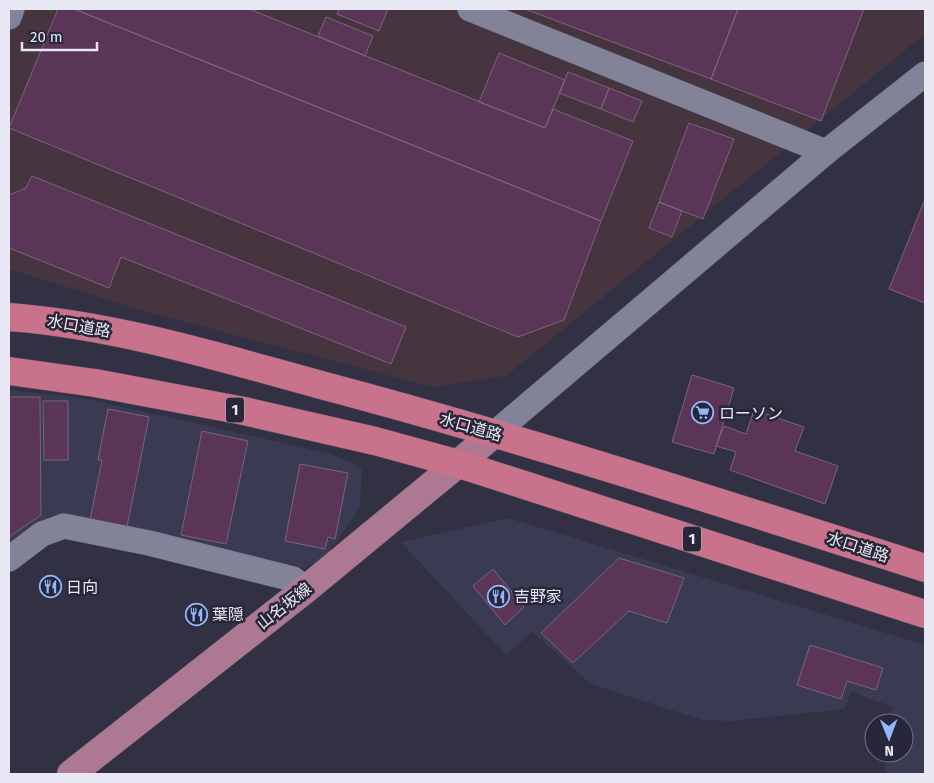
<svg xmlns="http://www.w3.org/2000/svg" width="934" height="783" font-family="'Fira Sans','Noto Sans JP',sans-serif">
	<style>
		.built { fill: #3a3a53 }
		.industrial { fill: #46343f }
		.building { fill: #5a3558; stroke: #786777 }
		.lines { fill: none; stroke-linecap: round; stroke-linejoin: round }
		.minor-casing { stroke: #4f4e5f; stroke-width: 26 }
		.major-casing { stroke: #4f4e5f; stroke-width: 29 }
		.highway-casing { stroke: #4f4e5f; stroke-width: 29 }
		.minor { stroke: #828298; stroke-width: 25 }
		.major { stroke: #ad7891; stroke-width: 28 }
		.highway { stroke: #c9728c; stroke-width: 28 }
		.labels { text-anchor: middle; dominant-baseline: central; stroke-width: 5; stroke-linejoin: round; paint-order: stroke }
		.shield { fill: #272739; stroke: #aeaebd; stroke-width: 1 }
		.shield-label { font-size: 15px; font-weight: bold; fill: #e8e8f5 }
		.street-label { font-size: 16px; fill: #e8e8f5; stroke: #272739 }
		.poi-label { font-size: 16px; fill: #e8e8f5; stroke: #272739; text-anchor: start }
	</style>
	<rect width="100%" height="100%" fill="#313143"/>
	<path class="built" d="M 9,390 L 83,398 L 331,454 L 362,467 L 360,508 L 325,557 L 304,568 L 64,514 L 9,549 Z
		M 508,518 L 925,645 L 925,774 L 885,774 L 887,753 L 904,753 L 904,723 L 891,723 L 893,707 L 851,692 L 845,709 L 732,721 L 702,720 L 591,684 L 532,632 L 506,655 L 401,542 Z"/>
	<path class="industrial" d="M 9,9 L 925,9 L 925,34 L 506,376 L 433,387 L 147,312 L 9,269 Z"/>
	<path class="building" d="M 58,9 L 74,9 L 601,221 L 564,320 L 518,337 L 9,128 Z
		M 74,9 L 249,9 L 545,128 L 553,109 L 633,141 L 601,221 Z
		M 339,9 L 388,9 L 379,31 L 337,14 Z
		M 525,9 L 738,9 L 711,79 Z
		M 738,9 L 864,9 L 821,121 L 711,79 Z
		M 326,17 L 373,36 L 365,56 L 318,36 Z
		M 499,53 L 565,80 L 545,128 L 479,102 Z
		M 568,72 L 609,88 L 601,109 L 559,93 Z
		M 609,88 L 642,101 L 633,122 L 601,109 Z
		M 689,123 L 734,139 L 703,219 L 659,202 Z
		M 32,176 L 406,327 L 391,364 L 121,257 L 109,288 L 9,248 L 9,195 L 26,188 Z
		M 925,199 L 925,303 L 889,289 Z
		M 659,202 L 682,211 L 672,237 L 649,228 Z
		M 692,375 L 734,388 L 714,454 L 672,442 Z
		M 9,397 L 40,397 L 41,515 L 9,537 Z
		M 43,401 L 68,401 L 68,460 L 44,460 Z
		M 108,409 L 149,417 L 127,527 L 90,520 L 102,460 L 98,460 Z
		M 754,410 L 804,427 L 795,451 L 838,466 L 825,504 L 730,470 L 736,452 L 716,446 L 724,426 L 746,434 Z
		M 202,431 L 248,441 L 226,544 L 181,535 Z
		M 300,464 L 348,473 L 335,539 L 328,537 L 325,549 L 285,541 Z
		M 619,558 L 684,578 L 667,623 L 629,611 L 573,663 L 541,633 Z
		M 493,569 L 524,607 L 505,625 L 473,586 Z
		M 810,645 L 883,668 L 876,690 L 847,681 L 841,699 L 797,685 Z"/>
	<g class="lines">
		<defs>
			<path id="minor" d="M 470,9 L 826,152
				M 9,17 L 12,9
				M 495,433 L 826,152 L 925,74
				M 9,559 L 42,534 L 64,526 L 149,543 L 293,579 L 306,589"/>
			<path id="major" d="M 71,774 L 306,589 L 495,433"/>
			<path id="highway" d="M 9,317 C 115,325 219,357 321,385 C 525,439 725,504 925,568
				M 9,371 L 95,383 L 244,411 L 375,441 L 459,464 L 925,614"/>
		</defs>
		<use href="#minor" class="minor-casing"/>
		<use href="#major" class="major-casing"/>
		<use href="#highway" class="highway-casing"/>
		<use href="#minor" class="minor"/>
		<use href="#major" class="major"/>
		<use href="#highway" class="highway"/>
	</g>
	<defs>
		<symbol id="supermarket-ring" viewBox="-11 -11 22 22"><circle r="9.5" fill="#272739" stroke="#92b7fd" stroke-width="1.5"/><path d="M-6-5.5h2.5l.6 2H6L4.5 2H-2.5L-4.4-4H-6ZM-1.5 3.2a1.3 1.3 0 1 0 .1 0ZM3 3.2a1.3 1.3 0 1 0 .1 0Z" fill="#92b7fd"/></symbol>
		<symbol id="restaurant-ring" viewBox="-11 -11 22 22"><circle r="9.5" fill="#272739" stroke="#92b7fd" stroke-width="1.5"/><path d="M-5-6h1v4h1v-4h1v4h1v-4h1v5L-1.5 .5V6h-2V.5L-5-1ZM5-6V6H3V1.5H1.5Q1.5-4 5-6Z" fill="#92b7fd"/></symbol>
	</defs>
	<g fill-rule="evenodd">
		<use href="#supermarket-ring" x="690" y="400" width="25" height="25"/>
		<use href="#restaurant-ring" x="38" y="574" width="25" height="25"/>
		<use href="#restaurant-ring" x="486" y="584" width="25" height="25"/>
		<use href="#restaurant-ring" x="184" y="602" width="25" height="25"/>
	</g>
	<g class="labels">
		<g class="shield">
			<rect x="226" y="397.5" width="18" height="25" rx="4"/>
			<rect x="683" y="526.5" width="18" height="25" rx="4"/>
		</g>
		<g class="shield-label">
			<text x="235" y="410">1</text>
			<text x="692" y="539">1</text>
		</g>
		<g class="street-label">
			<text transform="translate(79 326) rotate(10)">水口道路</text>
			<text transform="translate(471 427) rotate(16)">水口道路</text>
			<text transform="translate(858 547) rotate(18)">水口道路</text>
			<text transform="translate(284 606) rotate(-38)">山名坂線</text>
		</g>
		<g class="poi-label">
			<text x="719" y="413">ローソン</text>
			<text x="66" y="587">日向</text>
			<text x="514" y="596">吉野家</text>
			<text x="212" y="614">葉隠</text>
		</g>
	</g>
	<rect width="934" height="783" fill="none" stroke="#e8e8f5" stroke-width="20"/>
	<g transform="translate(889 738) rotate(179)"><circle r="24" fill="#272739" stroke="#747484"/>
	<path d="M0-4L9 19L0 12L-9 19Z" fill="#92b7fd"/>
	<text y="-8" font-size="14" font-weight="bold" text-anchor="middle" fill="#e8e8f5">N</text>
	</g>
	<path d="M22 42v8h75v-8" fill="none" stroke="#e8e8f5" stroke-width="2.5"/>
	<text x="30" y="42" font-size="15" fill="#e8e8f5" stroke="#272739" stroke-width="4" paint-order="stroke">20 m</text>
</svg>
